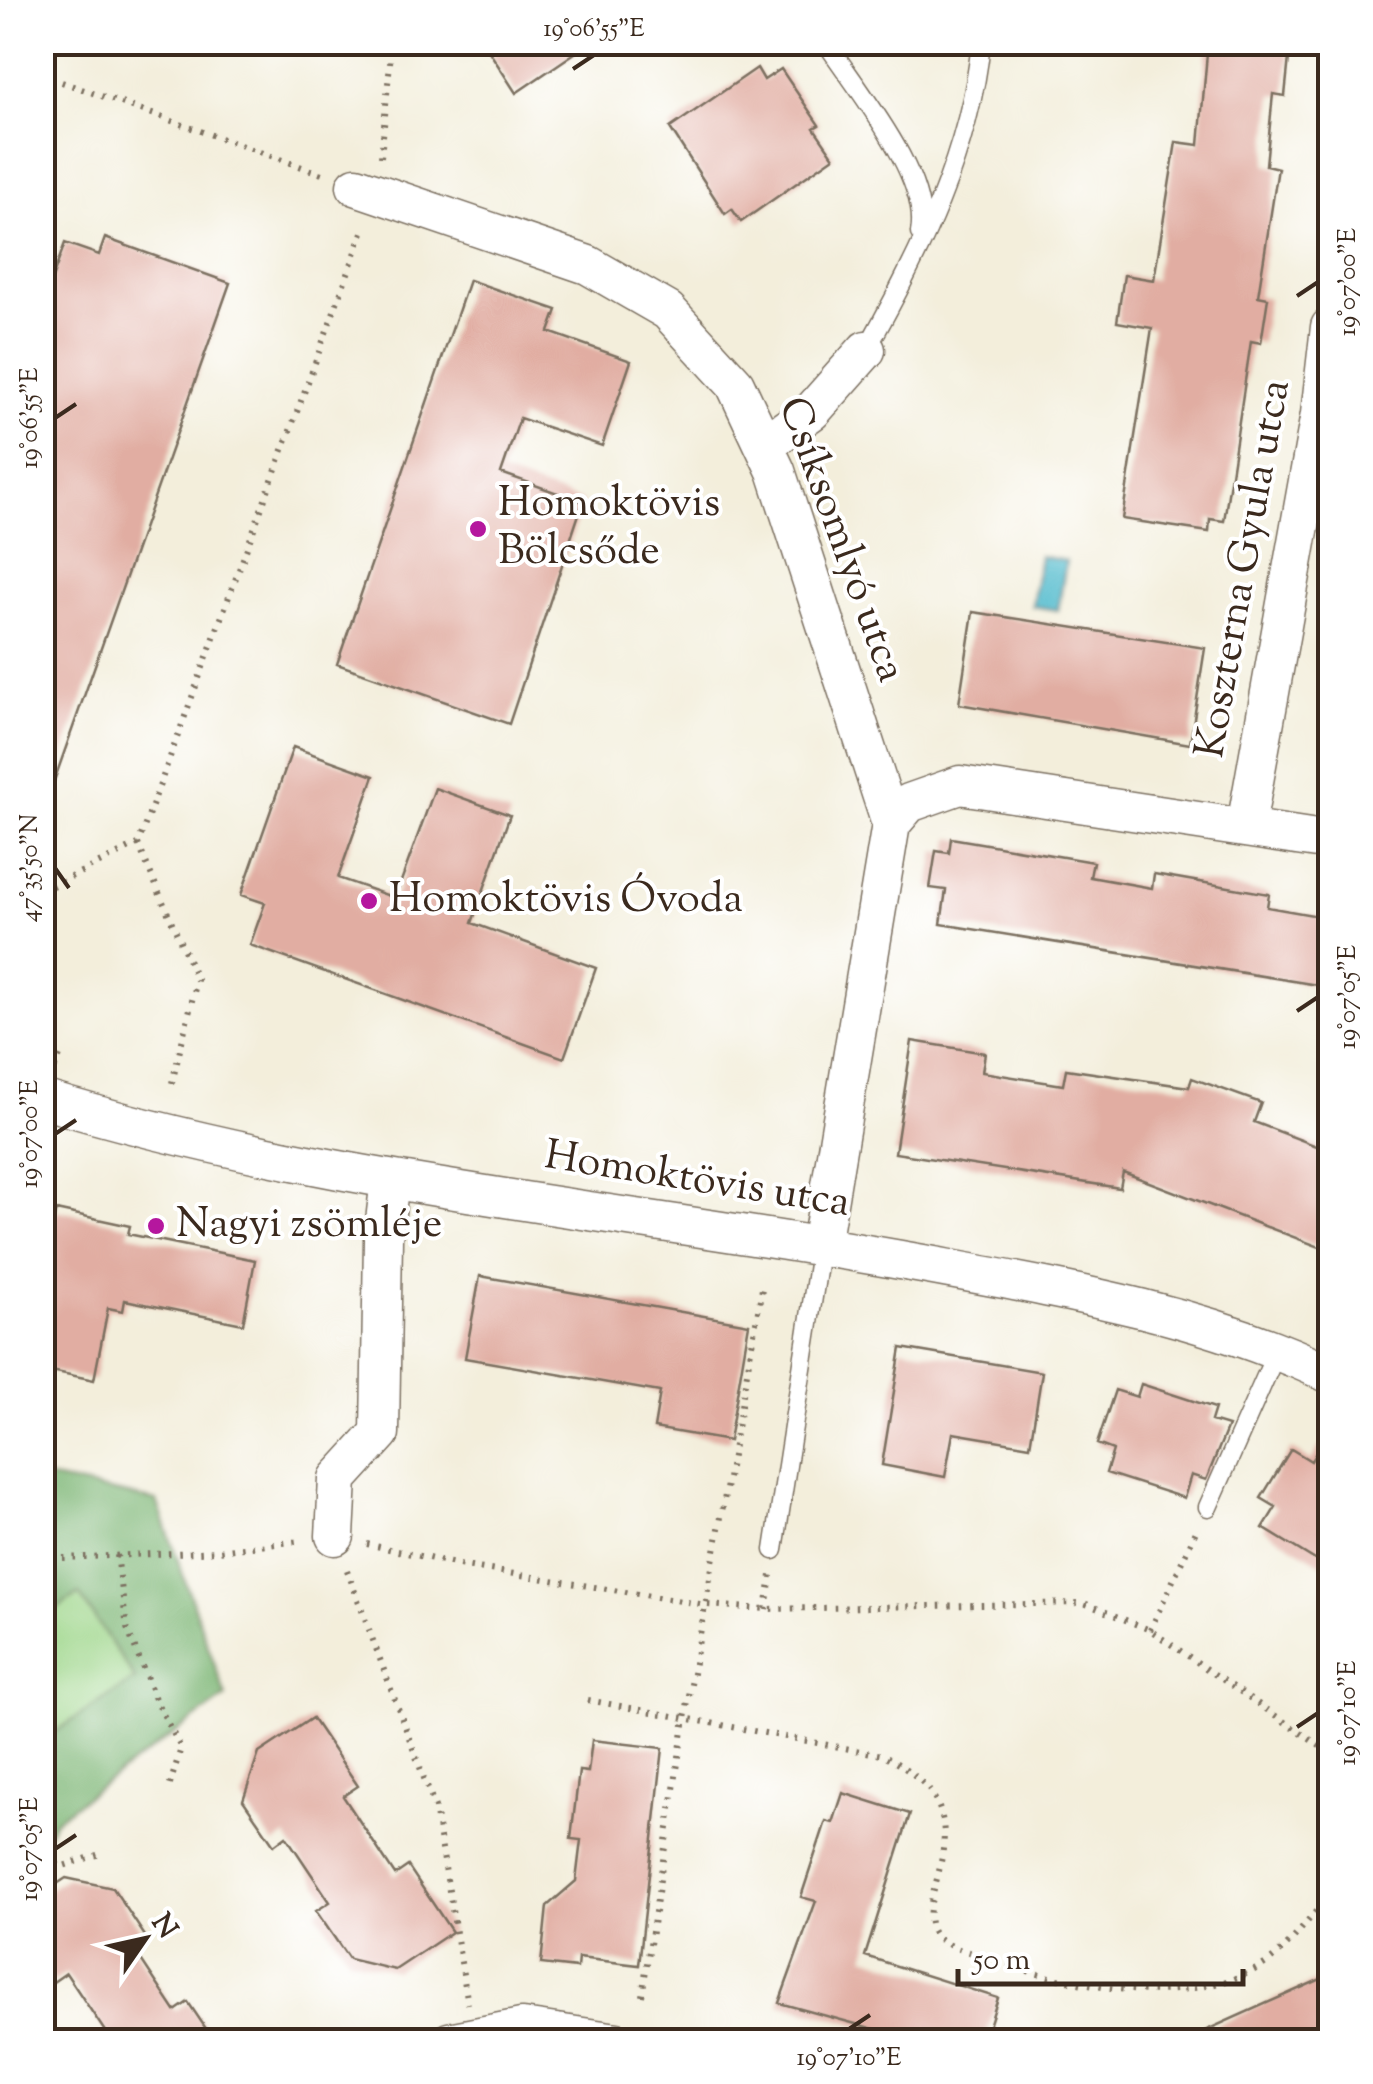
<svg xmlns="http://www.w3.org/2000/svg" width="1373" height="2084" font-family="'Sorts Mill Goudy',serif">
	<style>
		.green { fill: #9cd588; stroke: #6c8053; stroke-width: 2.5 }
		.forest { fill: #7db674; stroke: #5c7049; stroke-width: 2.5 }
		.water { fill: #50bacc; stroke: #467275; stroke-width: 2.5 }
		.building { fill: #e1ada2 }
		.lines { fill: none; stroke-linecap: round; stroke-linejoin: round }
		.service-casing { stroke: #7b6f60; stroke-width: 21 }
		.minor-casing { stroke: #7b6f60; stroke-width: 41 }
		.path { stroke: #7b6f60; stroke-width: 6; stroke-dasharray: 2.5 8; stroke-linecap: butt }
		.service { stroke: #fff; stroke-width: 18 }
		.minor { stroke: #fff; stroke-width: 38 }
		.ticks { fill: none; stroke: #3b2a1e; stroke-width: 4 }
		.poi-dot { fill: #b5179e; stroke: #fff; stroke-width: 4 }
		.labels { text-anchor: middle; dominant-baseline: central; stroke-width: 8; stroke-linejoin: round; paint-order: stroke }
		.poi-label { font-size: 42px; fill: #3b2a1e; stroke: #fff; text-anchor: start }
		.street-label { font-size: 42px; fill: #3b2a1e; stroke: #fff }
		.neatline { fill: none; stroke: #3b2a1e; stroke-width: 4 }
		.ticks-label { font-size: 25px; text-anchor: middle; fill: #3b2a1e }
	</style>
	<rect width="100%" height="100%" fill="#fff"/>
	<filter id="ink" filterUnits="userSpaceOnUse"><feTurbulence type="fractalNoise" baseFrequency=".01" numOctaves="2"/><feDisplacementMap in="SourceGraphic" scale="20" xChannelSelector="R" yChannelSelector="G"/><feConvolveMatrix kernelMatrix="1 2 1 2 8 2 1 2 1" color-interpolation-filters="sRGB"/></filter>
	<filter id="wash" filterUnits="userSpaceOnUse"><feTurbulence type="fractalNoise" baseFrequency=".0048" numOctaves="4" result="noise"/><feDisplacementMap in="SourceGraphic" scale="40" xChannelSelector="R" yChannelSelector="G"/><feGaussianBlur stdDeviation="2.25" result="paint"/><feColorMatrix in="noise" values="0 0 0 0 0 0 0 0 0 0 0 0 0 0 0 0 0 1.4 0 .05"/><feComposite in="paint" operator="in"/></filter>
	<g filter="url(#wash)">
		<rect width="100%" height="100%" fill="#f3eedb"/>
		<path class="green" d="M 79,1594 L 136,1680 L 43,1740 L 43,1618 Z"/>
		<path class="forest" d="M 43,1477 L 157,1501 L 226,1697 L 63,1813 L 54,1821 L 43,1844 L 43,1740 L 135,1679 L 79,1594 L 43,1618 Z"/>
		<path class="water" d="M 1040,556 L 1066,561 L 1058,610 L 1032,606 Z"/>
		<g id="blocks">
			<path class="building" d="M 483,42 L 591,42 L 516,93 Z
				M 1208,42 L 1276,42 L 1276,46 L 1290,48 L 1285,96 L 1273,94 L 1266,165 L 1278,168 L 1258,296 L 1268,298 L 1261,343 L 1251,341 L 1224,521 L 1210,519 L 1209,532 L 1122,519 L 1152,328 L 1117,322 L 1124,275 L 1154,280 L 1176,142 L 1199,145 Z
				M 757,68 L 764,80 L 781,69 L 819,125 L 814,128 L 834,157 L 741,222 L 732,209 L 725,214 L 670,128 Z
				M 105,238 L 230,283 L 47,801 L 42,801 L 42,306 L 65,243 L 99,255 Z
				M 469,280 L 557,310 L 549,332 L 631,361 L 602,446 L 520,418 L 501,473 L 583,502 L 509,724 L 337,664 Z
				M 973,612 L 1205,648 L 1190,744 L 959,704 Z
				M 293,747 L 374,776 L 338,878 L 395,898 L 435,788 L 510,815 L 472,923 L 596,968 L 564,1058 L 250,945 L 265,903 L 241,895 Z
				M 951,838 L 1093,862 L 1090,877 L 1152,888 L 1154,874 L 1269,894 L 1267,907 L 1330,918 L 1330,987 L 941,924 L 946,890 L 930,888 L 936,851 L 949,853 Z
				M 912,1041 L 985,1053 L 982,1072 L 1063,1085 L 1066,1069 L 1189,1087 L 1192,1078 L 1261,1103 L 1254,1122 L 1330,1151 L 1330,1251 L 1123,1172 L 1120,1188 L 895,1153 Z
				M 56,1210 L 130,1226 L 128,1234 L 255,1260 L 243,1324 L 125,1300 L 123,1311 L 108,1308 L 94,1380 L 42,1369 L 42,1310 L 48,1283 L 42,1277 Z
				M 480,1276 L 749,1324 L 729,1441 L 654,1428 L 660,1392 L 465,1358 Z
				M 901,1348 L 1042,1372 L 1030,1446 L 953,1433 L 945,1477 L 882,1465 Z
				M 1141,1384 L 1215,1408 L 1211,1421 L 1228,1426 L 1206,1480 L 1191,1475 L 1184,1498 L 1106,1473 L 1113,1450 L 1097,1444 L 1115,1390 L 1137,1397 Z
				M 1330,1430 L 1330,1569 L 1263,1528 L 1276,1507 L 1261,1498 L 1291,1449 L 1311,1461 Z
				M 312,1718 L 358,1786 L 343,1796 L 395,1875 L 408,1866 L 452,1932 L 395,1970 L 349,1959 L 316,1911 L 330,1902 L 286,1836 L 274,1845 L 243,1800 L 259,1753 Z
				M 592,1740 L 663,1748 L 639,1965 L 578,1958 L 577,1968 L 541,1964 L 547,1906 L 576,1881 L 581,1840 L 571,1839 L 579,1771 L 588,1772 Z
				M 843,1793 L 910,1814 L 865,1956 L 998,1998 L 984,2042 L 890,2042 L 892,2034 L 779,2003 L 816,1901 L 801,1897 L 826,1821 L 833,1823 Z
				M 66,1878 L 113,1888 L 145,1936 L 132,1946 L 175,2011 L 188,2002 L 215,2042 L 112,2042 L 66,1973 L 53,1982 L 42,1966 L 42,1894 Z
				M 1330,1975 L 1330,2042 L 1180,2042 Z"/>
		</g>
	</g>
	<g filter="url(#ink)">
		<use href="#blocks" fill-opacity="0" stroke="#7b6f60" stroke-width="2.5"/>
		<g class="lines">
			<defs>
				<path id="service" d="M 826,42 C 857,90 931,177 920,233
					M 866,350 C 920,254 970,153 981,42
					M 1208,1507 L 1278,1349
					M 774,1550 L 821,1245"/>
				<path id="minor" d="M 356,186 L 588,265 L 668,311 L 735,384 L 776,471 L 891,824 L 821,1245
					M 764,445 L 812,411 L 866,350
					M 891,824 L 909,803 L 960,785 L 1330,841
					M 1246,826 L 1320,414 L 1330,327
					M 42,1099 C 327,1186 625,1210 917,1263 C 1058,1289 1200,1312 1330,1374
					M 335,1536 L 338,1479 L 380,1433 L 383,1238 L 390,1179
					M 449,2042 L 522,2028 L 617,2042"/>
			</defs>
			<use href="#service" class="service-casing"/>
			<use href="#minor" class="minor-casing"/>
			<path class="path" d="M 42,75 L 322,174
				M 381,157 L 392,42
				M 138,844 L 197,980 L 172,1083
				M 42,891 L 138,844 L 365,227
				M 55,1068 L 61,1053
				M 367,1544 L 459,1565 L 706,1605 L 766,1609 L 1084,1603 L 1150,1630 L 1330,1753
				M 117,1555 L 127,1628 L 155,1699 L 181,1748 L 169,1788
				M 42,1559 L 219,1551 L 300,1541
				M 347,1570 L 435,1808 L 468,2004
				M 766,1609 L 771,1575
				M 1150,1630 L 1198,1527
				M 588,1700 L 882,1755 C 945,1787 954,1821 935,1886 C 932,1899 926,1916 932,1930 C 940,1946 964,1950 978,1955 C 1059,1984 1166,2009 1248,1973 C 1285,1957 1304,1923 1330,1895
				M 42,1848 L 60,1867 L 100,1854
				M 642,1996 L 685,1718 L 763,1283"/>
			<use href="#service" class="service"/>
			<use href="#minor" class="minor"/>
		</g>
	</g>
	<path class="ticks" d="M 573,69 L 594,55M 1297,296 L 1318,282M 55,418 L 76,404M 55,868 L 69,888M 1297,1011 L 1318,997M 55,1134 L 76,1120M 1297,1727 L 1318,1713M 55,1849 L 76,1835M 849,2029 L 870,2015"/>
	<g class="poi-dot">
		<circle cx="478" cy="529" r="10"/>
		<circle cx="369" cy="901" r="10"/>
		<circle cx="156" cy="1226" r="10"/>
	</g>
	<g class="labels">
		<g class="poi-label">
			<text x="498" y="505">Homoktövis<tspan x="498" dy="48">Bölcsőde</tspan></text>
			<text x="389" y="901">Homoktövis Óvoda</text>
			<text x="176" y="1226">Nagyi zsömléje</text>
		</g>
		<g class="street-label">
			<text transform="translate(840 540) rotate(70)">Csíksomlyó utca</text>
			<text transform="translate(1245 569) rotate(-80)">Koszterna Gyula utca</text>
			<text transform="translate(697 1181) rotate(9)">Homoktövis utca</text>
		</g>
	</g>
	<rect width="1373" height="2084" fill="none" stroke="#fff" stroke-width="110"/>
	<g transform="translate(145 1939) rotate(56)" stroke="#ffffff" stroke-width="8" paint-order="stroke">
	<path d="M0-8L18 38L0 25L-18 38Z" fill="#3b2a1e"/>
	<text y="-15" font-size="28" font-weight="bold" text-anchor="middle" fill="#3b2a1e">N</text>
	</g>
	<path d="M958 1969v15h285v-15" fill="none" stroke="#3b2a1e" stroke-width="5"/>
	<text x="973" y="1969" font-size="30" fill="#3b2a1e" stroke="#ffffff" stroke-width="8" paint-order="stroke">50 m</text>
	<rect x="55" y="55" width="1263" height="1974" class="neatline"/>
	<g class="ticks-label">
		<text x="594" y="36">19°06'55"E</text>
		<text transform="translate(1346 282) rotate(-90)" y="9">19°07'00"E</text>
		<text transform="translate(28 418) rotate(-90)" y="9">19°06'55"E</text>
		<text transform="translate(28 868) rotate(-90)" y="9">47°35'50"N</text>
		<text transform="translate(1346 997) rotate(-90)" y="9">19°07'05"E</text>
		<text transform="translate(28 1134) rotate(-90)" y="9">19°07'00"E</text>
		<text transform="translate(1346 1713) rotate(-90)" y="9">19°07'10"E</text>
		<text transform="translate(28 1849) rotate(-90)" y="9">19°07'05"E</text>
		<text x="849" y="2065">19°07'10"E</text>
	</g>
</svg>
